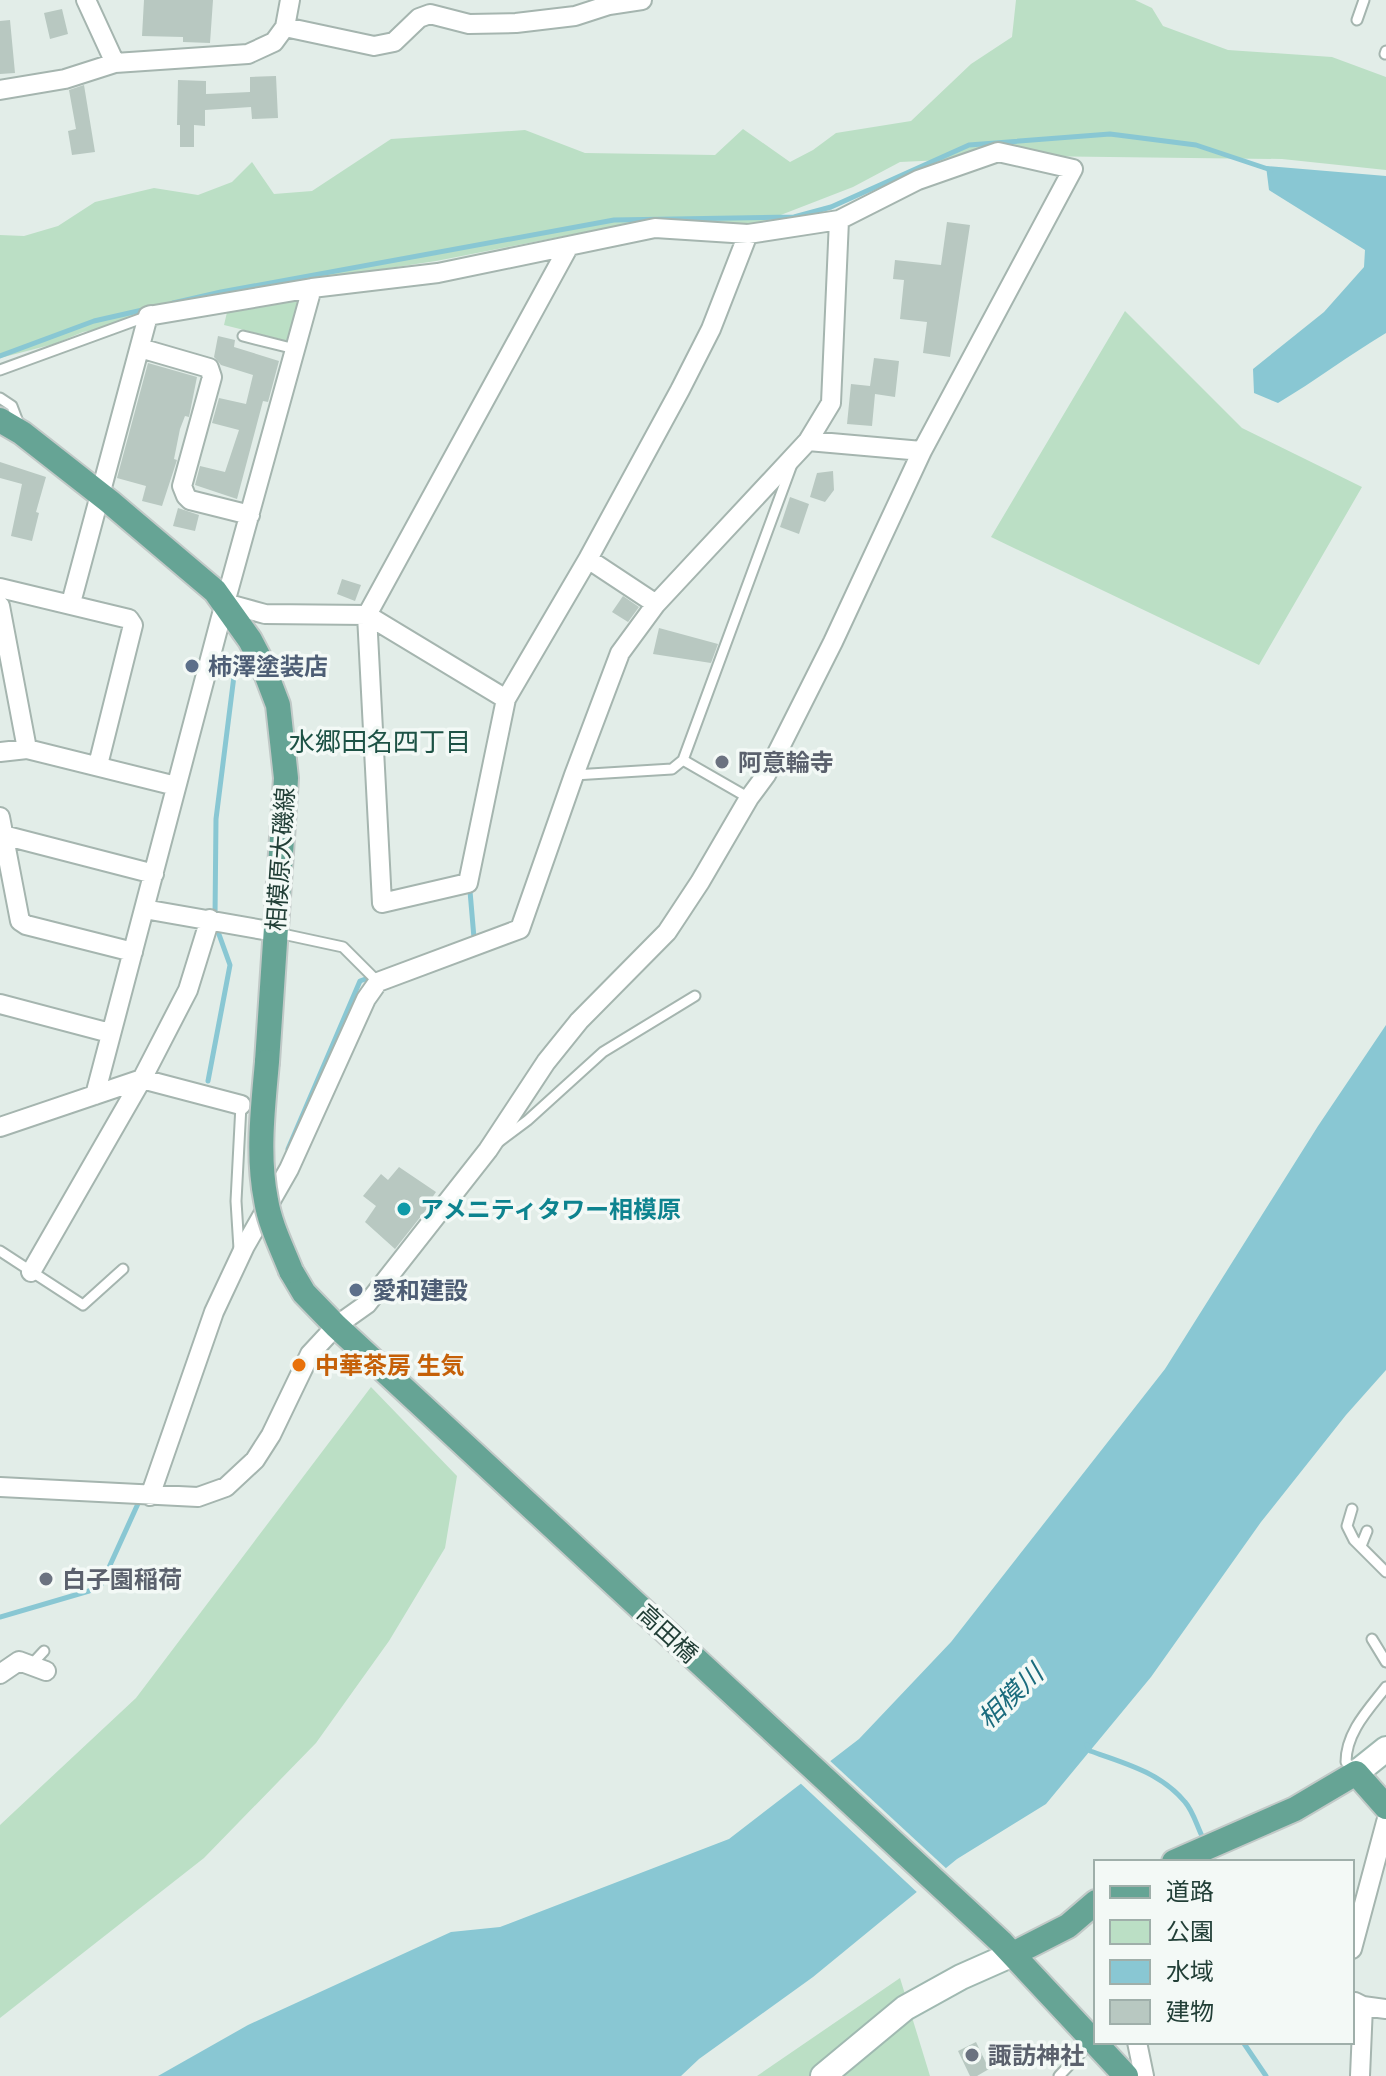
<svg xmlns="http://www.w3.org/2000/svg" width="1386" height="2076" font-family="'Public Sans','Noto Sans JP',sans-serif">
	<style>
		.green { fill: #bbdfc5 }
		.water { fill: #89c7d3 }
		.pier { fill: #e2ede8 }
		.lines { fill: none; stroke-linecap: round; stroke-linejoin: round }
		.stream { stroke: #89c7d3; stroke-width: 5 }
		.building { fill: #b8c8c1 }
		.lane-casing { stroke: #a5b5af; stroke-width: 13 }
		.street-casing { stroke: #a5b5af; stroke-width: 22 }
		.secondary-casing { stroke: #a0b9b1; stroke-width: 28 }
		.primary-casing { stroke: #c1c9c7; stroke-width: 28 }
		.lane { stroke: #fff; stroke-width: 9 }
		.street { stroke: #fff; stroke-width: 18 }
		.secondary { stroke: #fff; stroke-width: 24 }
		.primary { stroke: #66a495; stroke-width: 24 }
		.primary-bridge-casing { stroke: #c1c9c7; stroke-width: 28; stroke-linecap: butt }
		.primary-bridge { stroke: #66a495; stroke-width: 24 }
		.service-dot { fill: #5c6f8a; stroke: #f3f9f6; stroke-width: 3 }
		.worship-dot { fill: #6b7280; stroke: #f3f9f6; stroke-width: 3 }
		.culture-dot { fill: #0f9aa8; stroke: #f3f9f6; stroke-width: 3 }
		.food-dot { fill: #e8710a; stroke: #f3f9f6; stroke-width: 3 }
		.labels { text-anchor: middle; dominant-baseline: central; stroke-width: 7; stroke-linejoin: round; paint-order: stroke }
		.service-label { font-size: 24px; font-weight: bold; fill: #4e5e75; stroke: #f3f9f6; text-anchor: start }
		.worship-label { font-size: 24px; font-weight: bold; fill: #5b616d; stroke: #f3f9f6; text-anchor: start }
		.street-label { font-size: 24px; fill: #223f37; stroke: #f3f9f6 }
		.culture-label { font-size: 24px; font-weight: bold; fill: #0d838f; stroke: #f3f9f6; text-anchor: start }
		.food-label { font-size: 24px; font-weight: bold; fill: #c56008; stroke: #f3f9f6; text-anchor: start }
		.neighbourhood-label { font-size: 26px; fill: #1d5245; stroke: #f3f9f6 }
		.water-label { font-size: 26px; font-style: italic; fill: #1a6b7d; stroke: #f3f9f6 }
	</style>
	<rect width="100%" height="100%" fill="#e2ede8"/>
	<path class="green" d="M 1016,0 L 1135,0 L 1152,8 L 1163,26 L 1228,50 L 1332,57 L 1386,77 L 1386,170 L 1282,159 L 1029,156 L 900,162 L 853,187 L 747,228 L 703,223 L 621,225 L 436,261 L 337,276 L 166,317 L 83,332 L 54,344 L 0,358 L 0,235 L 24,236 L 58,226 L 95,202 L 154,188 L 198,195 L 232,182 L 252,162 L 274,194 L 312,191 L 391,139 L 525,130 L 585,153 L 715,155 L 743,129 L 790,162 L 813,150 L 836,133 L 911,121 L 971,64 L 1012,37 Z
		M 303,298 L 291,342 L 224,325 L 228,308 Z
		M 1125,311 L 1242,428 L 1362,487 L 1259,665 L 991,537 Z
		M 371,1387 L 457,1476 L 445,1548 L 389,1641 L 316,1743 L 204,1858 L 0,2018 L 0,1825 L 136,1698 Z
		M 900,1978 L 930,2076 L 757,2076 Z"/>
	<path class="water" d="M 1266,166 L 1386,176 L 1386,333 C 1349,355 1315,381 1278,403 L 1254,393 L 1253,369 L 1324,312 L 1364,267 L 1365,250 L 1269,190 Z
		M 1386,1025 L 1386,1370 L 1346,1415 L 1261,1522 L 1151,1677 L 1046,1804 L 957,1859 L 813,1977 L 699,2059 L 681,2076 L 158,2076 L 248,2025 L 451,1932 L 500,1927 L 729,1839 L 859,1739 L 951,1642 L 1165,1369 L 1318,1126 Z"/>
	<path class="pier" d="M 827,1758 L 949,1871 L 920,1895 L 798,1781 Z"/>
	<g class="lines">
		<path class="stream" d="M 173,303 L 221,292 L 614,220 L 794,217 L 831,207 L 969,145 L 1110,134 L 1196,145 L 1271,170
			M 0,356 L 94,321 L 147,309
			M 215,916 L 216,819 L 235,668
			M 470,940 L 474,938 L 470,891
			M 208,1081 L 230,965 L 216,926
			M 288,1149 L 360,981 L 371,977
			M 0,1617 L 89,1591 L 101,1585 L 141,1497
			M 1087,1745 L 1090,1751 C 1125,1763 1161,1773 1185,1802 C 1193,1811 1197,1826 1202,1836
			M 1243,2042 L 1266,2076"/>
	</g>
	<path class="building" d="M 144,0 L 213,0 L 210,43 L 183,42 L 183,37 L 142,36 Z
		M 62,9 L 68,34 L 50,39 L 44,13 Z
		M 10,20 L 15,73 L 0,74 L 0,21 Z
		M 276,76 L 278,118 L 252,119 L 251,107 L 205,110 L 205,126 L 194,125 L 194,147 L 180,147 L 180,125 L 177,125 L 178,80 L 206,81 L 206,94 L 250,92 L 250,77 Z
		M 84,85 L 95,152 L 72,155 L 68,131 L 76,129 L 69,90 Z
		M 947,222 L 970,225 L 950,357 L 923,353 L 927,322 L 900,319 L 904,280 L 893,279 L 895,260 L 941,265 Z
		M 218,336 L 235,340 L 234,347 L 279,361 L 268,402 L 263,401 L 237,499 L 195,485 L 200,466 L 225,472 L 239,430 L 212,423 L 219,398 L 246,404 L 253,375 L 221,365 L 214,357 Z
		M 874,358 L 899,361 L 895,397 L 875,394 L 872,426 L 847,424 L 851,384 L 870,386 Z
		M 148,363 L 197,377 L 189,417 L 185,416 L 180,429 L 174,459 L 177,460 L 162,506 L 142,501 L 146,486 L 117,478 Z
		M 0,462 L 46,477 L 36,512 L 39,513 L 32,541 L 11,536 L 22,484 L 0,478 Z
		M 833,471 L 834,490 L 825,502 L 810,497 L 817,473 Z
		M 790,497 L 809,504 L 799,534 L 780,527 Z
		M 178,508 L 199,515 L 195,531 L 173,526 Z
		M 342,579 L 361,585 L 355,601 L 337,594 Z
		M 623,596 L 639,607 L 628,622 L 612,612 Z
		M 659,628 L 718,644 L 711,663 L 653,654 Z
		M 399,1167 L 436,1192 L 427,1205 L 429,1206 L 395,1249 L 365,1222 L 376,1206 L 363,1196 L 381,1174 L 388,1180 Z
		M 976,2042 L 989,2069 L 977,2076 L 970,2076 L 958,2051 Z"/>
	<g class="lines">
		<defs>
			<path id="lane" d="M 1357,20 L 1364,0
				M 1385,54 L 1386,51
				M 243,336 L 295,349
				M 0,370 L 148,316
				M 0,398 L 12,406 L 20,427
				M 683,760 L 749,798
				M 574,775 L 672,769 L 683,760 L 791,467
				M 278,933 L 343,947 L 378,982
				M 500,1141 L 528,1120 L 603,1052 L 695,996
				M 239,1249 L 236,1201 L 241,1105
				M 0,1251 L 83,1305 L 123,1269
				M 1352,1509 L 1347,1526 L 1354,1540 L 1386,1572
				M 1361,1546 L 1367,1531
				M 1372,1639 L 1386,1662
				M 31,1665 L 44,1651
				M 1354,1770 L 1346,1762 C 1346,1732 1369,1709 1386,1687
				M 1059,2076 L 1092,2041"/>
			<path id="street" d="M 86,0 L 115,63
				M 285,27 L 290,0
				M 0,90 L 65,79 L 115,63 L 248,54 L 274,42 L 285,27 L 374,46 L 394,42 L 419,18 L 430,14 L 469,24 L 516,23 L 575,16 L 609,5 L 642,0
				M 140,348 L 209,368 L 212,377 L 182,486 L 186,496 L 190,500 L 250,515
				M 808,441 L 831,403 L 839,220
				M 588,559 L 656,604 L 808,441 L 922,451
				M 0,588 L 129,619 L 133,625 L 98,765
				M 71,603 L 148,316 L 151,315
				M 225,603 L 265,614 L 367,615 L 506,699 L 588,559 L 680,390 L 711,329 L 748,234
				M 0,606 L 27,749
				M 506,699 L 468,883 L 382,903 L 367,615 L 569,246
				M 0,752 L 27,749 L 176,786
				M 0,817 L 20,921 L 26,925 L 133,952
				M 3,835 L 154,874
				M 144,909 L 275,932
				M 0,1004 L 110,1033
				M 95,1095 L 220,621 L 312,288 L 148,316
				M 0,1127 L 142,1079 L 241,1105
				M 31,1272 L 142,1079 L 188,990 L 210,919
				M 0,1487 L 198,1497 L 226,1487 L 255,1460 L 271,1435 L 310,1354 L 336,1326 L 367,1304 L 488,1150 L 546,1062 L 579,1021 L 667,932 L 700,882 L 749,798 L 766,775 L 833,642 L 922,451 L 1073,169 L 998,152 L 918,180 L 839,220 L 748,234 L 655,228 L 438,273 L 312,288
				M 150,1496 L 214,1312 L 245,1246 L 289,1169 L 366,999 L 378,982 L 520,929 L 574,775 L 620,653 L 656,604
				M 0,1674 L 19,1661 L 46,1671
				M 1352,1949 L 1386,1822
				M 1355,2002 L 1363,2006 L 1386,2009
				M 1137,2042 L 1144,2076
				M 1360,2076 L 1363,2006"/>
			<path id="secondary" d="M 1356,1773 L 1386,1749
				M 823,2076 L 905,2008 L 961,1977 L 1013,1954"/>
			<path id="primary" d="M 0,420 L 22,433 L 110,502 L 215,591 L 250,640 L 262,663 L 278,705 L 286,778 L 267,1062
				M 291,1271 L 304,1293 L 336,1326 L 1001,1942 L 1126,2076
				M 1174,1862 L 1295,1809 L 1356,1773 L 1386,1807
				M 1013,1954 L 1068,1926 L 1096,1902"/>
		</defs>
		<use href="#lane" class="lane-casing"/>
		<use href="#street" class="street-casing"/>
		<use href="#secondary" class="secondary-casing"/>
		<use href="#primary" class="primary-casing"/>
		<use href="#lane" class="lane"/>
		<use href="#street" class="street"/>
		<use href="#secondary" class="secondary"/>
		<use href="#primary" class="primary"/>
		<defs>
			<path id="primary-bridge" d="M 267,1062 C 263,1107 257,1155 266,1200 C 270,1225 282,1248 291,1271"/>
		</defs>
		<use href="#primary-bridge" class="primary-bridge-casing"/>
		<use href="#primary-bridge" class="primary-bridge"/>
	</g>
	<g class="service-dot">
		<circle cx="192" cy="666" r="8"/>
		<circle cx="356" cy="1290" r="8"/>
	</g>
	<g class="worship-dot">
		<circle cx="722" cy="762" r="8"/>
		<circle cx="46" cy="1579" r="8"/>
		<circle cx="972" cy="2055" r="8"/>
	</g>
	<circle class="culture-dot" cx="404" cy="1209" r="8"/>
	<circle class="food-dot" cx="299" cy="1365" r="8"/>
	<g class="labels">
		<g class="service-label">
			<text x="208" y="666">柿澤塗装店</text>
			<text x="372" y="1290">愛和建設</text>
		</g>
		<g class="worship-label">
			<text x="738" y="762">阿意輪寺</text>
			<text x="62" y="1579">白子園稲荷</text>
			<text x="988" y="2055">諏訪神社</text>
		</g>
		<g class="street-label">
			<text transform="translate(280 859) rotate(-86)">相模原大磯線</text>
			<text transform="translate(668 1633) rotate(43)">高田橋</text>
		</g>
		<g class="culture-label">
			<text x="420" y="1209">アメニティタワー相模原</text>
		</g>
		<g class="food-label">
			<text x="315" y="1365">中華茶房 生気</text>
		</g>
		<g class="neighbourhood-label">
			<text x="380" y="741">水郷田名四丁目</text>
		</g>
		<g class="water-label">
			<text transform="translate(1010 1696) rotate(-44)">相模川</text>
		</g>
	</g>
	<rect x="1094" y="1860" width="260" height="184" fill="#f3f9f6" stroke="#9fafaa" stroke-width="2"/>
	<rect x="1110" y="1886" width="40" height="12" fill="#66a495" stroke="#9fafaa" stroke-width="2"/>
	<text x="1166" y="1900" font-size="24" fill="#223f37">道路</text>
	<rect x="1110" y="1920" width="40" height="24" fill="#bbdfc5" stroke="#9fafaa" stroke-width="2"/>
	<text x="1166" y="1940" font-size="24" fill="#223f37">公園</text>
	<rect x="1110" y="1960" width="40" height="24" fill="#89c7d3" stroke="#9fafaa" stroke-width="2"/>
	<text x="1166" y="1980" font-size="24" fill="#223f37">水域</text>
	<rect x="1110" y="2000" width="40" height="24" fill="#b8c8c1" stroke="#9fafaa" stroke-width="2"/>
	<text x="1166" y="2020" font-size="24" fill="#223f37">建物</text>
</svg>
